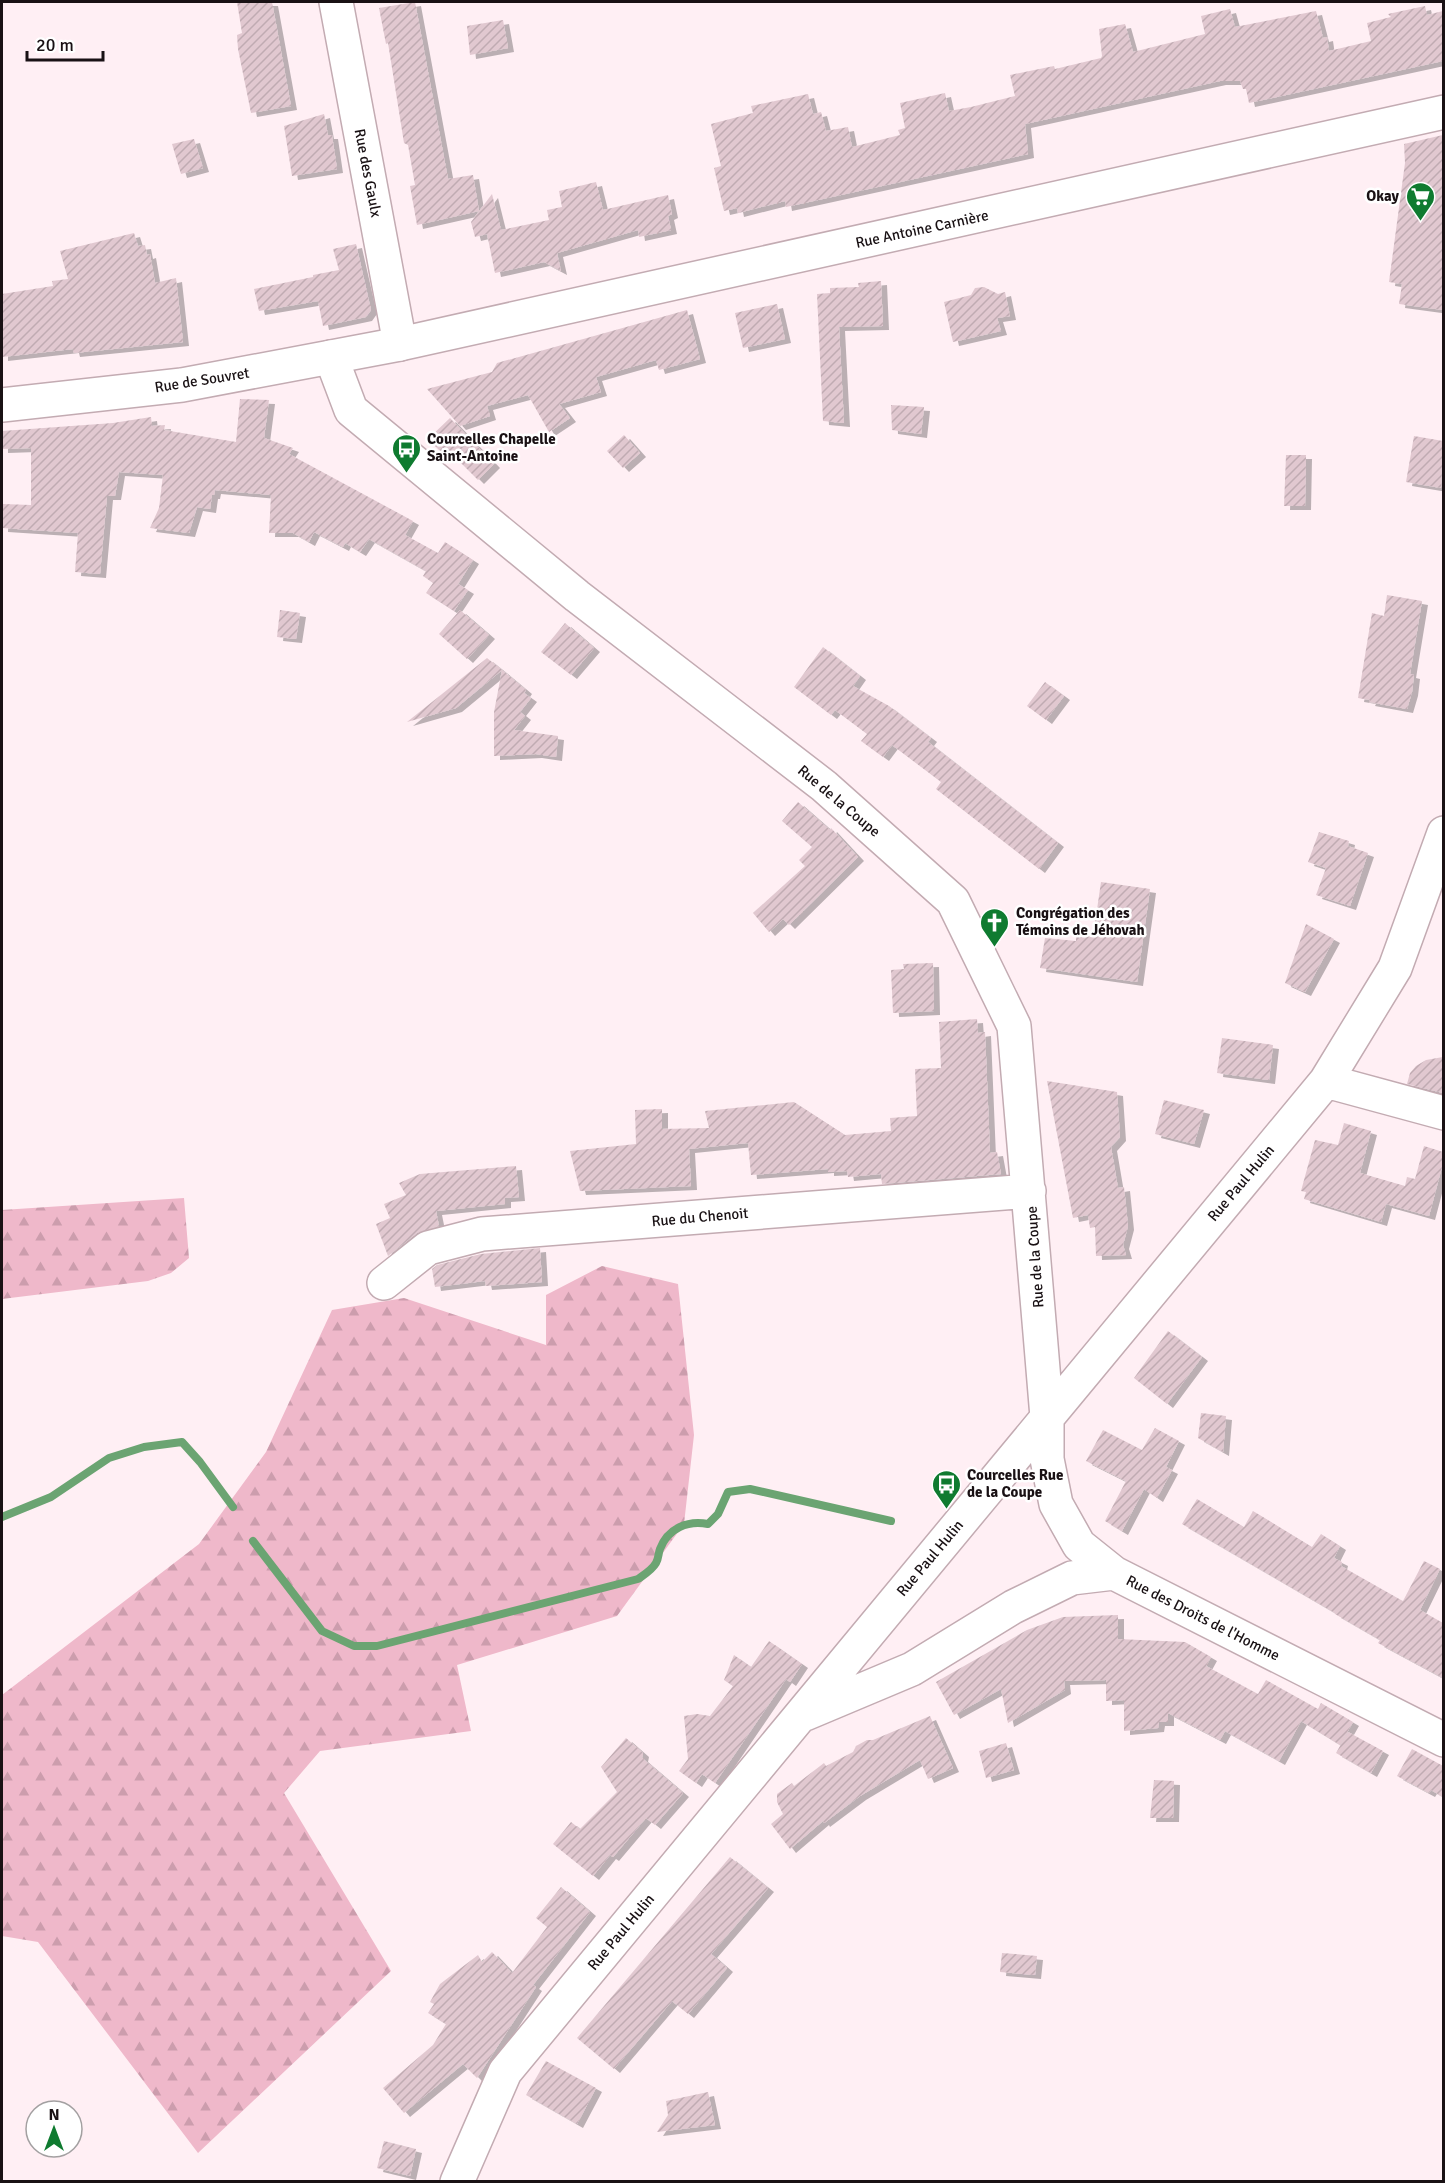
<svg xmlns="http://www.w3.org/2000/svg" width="1445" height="2183" font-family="Signika,sans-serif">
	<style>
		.forest { fill: url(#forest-firs) }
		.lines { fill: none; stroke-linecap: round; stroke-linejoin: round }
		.stream { stroke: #6ba472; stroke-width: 8 }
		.building { fill: url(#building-hatch); filter: url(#shadow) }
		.minor-casing { stroke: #c3abb2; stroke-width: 36 }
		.major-casing { stroke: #c3abb2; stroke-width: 36 }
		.minor { stroke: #fff; stroke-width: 33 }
		.major { stroke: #fff; stroke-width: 33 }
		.labels { text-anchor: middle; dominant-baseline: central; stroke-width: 5; stroke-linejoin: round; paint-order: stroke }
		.street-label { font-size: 15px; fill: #191114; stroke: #fff }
		.poi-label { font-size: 15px; font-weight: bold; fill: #191114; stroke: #fff; text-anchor: start }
	</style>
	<defs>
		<pattern id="forest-firs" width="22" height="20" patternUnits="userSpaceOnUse" patternTransform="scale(1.5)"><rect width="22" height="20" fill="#efb8ca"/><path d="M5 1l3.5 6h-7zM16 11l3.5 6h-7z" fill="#cc9dad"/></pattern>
		<pattern id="building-hatch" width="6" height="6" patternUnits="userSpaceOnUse" patternTransform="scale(1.5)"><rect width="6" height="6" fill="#e1c8d0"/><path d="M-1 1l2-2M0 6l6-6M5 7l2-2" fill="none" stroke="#c0abb2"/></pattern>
		<filter id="shadow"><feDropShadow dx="6" dy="4" stdDeviation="0" flood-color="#0004"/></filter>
	</defs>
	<rect width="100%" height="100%" fill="#ffeff4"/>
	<path class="forest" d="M 184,1198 L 189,1258 L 171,1273 L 148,1281 L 2,1299 L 2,1210 Z
		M 602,1266 L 678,1284 L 694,1435 L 684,1524 L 617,1616 L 457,1665 L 471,1731 L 320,1751 L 284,1793 L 391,1971 L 198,2153 L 38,1942 L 2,1936 L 2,1695 L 199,1544 L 266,1452 L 332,1310 L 404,1298 L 546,1345 L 546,1295 Z"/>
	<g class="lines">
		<path class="stream" d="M 2,1517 L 51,1497 L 109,1458 L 144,1447 L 182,1442 L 200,1462 L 233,1507
			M 253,1541 L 322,1631 L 354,1646 L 377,1646 L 638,1579 C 645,1574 652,1570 656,1563 C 659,1558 658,1554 660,1549 C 668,1528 688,1520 708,1524 L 718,1514 L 728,1492 L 750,1489 L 891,1521"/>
	</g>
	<path class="building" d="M 237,2 L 272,2 L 291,106 L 251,113 L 238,49 L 237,35 L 242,33 Z
		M 415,2 L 448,179 L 473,175 L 479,211 L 417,225 L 410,186 L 415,185 L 408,145 L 404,143 L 388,43 L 386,44 L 379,8 Z
		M 1425,6 L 1427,15 L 1443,11 L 1443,61 L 1249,103 L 1246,89 L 1243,89 L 1240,81 L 1220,81 L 1025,124 L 1028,154 L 786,207 L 785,201 L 738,213 L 737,208 L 724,211 L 714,168 L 721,166 L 711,124 L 753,113 L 751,106 L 808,94 L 813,114 L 821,112 L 826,131 L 848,127 L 852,147 L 900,135 L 898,130 L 905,128 L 900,103 L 945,93 L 949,111 L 971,107 L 1015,96 L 1010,75 L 1054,66 L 1055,69 L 1101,58 L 1102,56 L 1099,29 L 1125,24 L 1133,52 L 1205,34 L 1201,16 L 1230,9 L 1235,27 L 1316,11 L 1323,38 L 1327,37 L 1329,51 L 1371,41 L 1367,23 L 1391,17 L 1388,14 Z
		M 503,20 L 508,48 L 470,55 L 467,26 Z
		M 324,114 L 328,135 L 332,135 L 337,169 L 292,176 L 284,126 Z
		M 1443,135 L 1443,310 L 1399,304 L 1402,284 L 1389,282 L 1405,163 L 1404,144 Z
		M 194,139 L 203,168 L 181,174 L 172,144 Z
		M 596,182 L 603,210 L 668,195 L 672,214 L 668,216 L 671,230 L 639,237 L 638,230 L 557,253 L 561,271 L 544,262 L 495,273 L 487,234 L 475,237 L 471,222 L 492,194 L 501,230 L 549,220 L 547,210 L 562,207 L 559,191 Z
		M 134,233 L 138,246 L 145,245 L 147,255 L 150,254 L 155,283 L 176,278 L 183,342 L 74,353 L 73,349 L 2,357 L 2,294 L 53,286 L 52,281 L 68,279 L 60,251 Z
		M 356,244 L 371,310 L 366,317 L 323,326 L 318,301 L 259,311 L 254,289 L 313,277 L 313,275 L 339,270 L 333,249 Z
		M 881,281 L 883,326 L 839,327 L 844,423 L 823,421 L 817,294 L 830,293 L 830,288 L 859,287 L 858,283 Z
		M 984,287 L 998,294 L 1005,292 L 1010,316 L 997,318 L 1001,331 L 953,342 L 944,302 L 971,295 L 975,288 Z
		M 777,304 L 785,339 L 743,348 L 735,313 Z
		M 687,310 L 700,359 L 659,370 L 656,360 L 596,377 L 601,392 L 559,404 L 570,418 L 549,432 L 528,395 L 487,406 L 490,416 L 460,426 L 427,389 L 492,372 L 497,363 Z
		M 240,399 L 269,400 L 264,438 L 293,448 L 289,454 L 413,521 L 405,535 L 438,553 L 445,542 L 473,560 L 458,584 L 468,590 L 454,611 L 426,593 L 433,583 L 423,576 L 426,571 L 369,539 L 360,552 L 345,543 L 343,547 L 314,532 L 309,542 L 293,533 L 269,533 L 271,495 L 215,490 L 214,495 L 212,495 L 210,509 L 197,507 L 189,533 L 150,528 L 159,508 L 163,475 L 119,472 L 115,496 L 107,496 L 100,574 L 75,572 L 78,533 L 2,528 L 3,504 L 31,505 L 31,448 L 2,449 L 2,431 L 113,423 L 151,417 L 152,426 L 165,425 L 164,430 L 236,442 Z
		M 891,405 L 924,407 L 921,434 L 892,430 Z
		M 450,418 L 494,464 L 478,480 L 449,451 L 444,455 L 428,439 Z
		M 624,435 L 640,453 L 623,468 L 607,451 Z
		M 1414,436 L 1443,441 L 1441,488 L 1406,482 Z
		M 1286,455 L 1306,455 L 1305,506 L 1284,506 Z
		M 1387,595 L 1422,601 L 1410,674 L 1414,675 L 1412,692 L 1407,709 L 1369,702 L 1370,700 L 1358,698 L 1372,613 L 1384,616 Z
		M 280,610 L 300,613 L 296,639 L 277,637 Z
		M 460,610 L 489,635 L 467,659 L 439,634 Z
		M 565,623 L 594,648 L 571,675 L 541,652 Z
		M 823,647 L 860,676 L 853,686 L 889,706 L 931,738 L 928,742 L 1058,843 L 1039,869 L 936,789 L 941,782 L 892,745 L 883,757 L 861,741 L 867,734 L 835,710 L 831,715 L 794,687 Z
		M 487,658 L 502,670 L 456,708 L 407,722 Z
		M 502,670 L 526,690 L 524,693 L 531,698 L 520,712 L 525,716 L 514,730 L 558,736 L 556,757 L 536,754 L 494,756 L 494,712 Z
		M 1045,682 L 1064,696 L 1046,720 L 1027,706 Z
		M 798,802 L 830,830 L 831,828 L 858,857 L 789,925 L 783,919 L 769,932 L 753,913 L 805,866 L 799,860 L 812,847 L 782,821 Z
		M 1319,832 L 1349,841 L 1348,846 L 1368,853 L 1350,906 L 1316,895 L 1326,868 L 1308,862 Z
		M 1101,882 L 1150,889 L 1137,982 L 1040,968 L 1045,938 L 1076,941 L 1076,935 L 1093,937 Z
		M 1306,924 L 1334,939 L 1305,992 L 1285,983 Z
		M 933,963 L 934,1011 L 893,1013 L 891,970 L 904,969 L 903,964 Z
		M 977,1019 L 978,1033 L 985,1032 L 990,1153 L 997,1152 L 1001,1174 L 882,1184 L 881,1174 L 848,1177 L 847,1171 L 828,1172 L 828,1169 L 751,1175 L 748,1143 L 689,1149 L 691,1186 L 580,1191 L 570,1151 L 636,1144 L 635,1110 L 662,1109 L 662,1129 L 709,1128 L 705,1111 L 794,1102 L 845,1135 L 891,1131 L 890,1118 L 917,1116 L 915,1069 L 941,1068 L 939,1022 Z
		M 1222,1038 L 1273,1045 L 1269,1080 L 1217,1073 Z
		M 1443,1057 L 1443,1093 L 1407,1084 L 1410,1073 L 1416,1066 L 1426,1060 Z
		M 1047,1081 L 1117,1092 L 1120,1137 L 1111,1147 L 1118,1188 L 1124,1187 L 1128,1226 L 1123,1245 L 1126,1255 L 1096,1256 L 1095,1227 L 1090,1228 L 1088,1215 L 1073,1218 Z
		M 1164,1100 L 1204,1110 L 1194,1144 L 1155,1134 Z
		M 1344,1123 L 1371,1131 L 1360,1173 L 1405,1186 L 1407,1177 L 1415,1179 L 1424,1146 L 1443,1152 L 1443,1163 L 1429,1216 L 1386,1204 L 1381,1222 L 1304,1199 L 1306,1192 L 1301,1191 L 1315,1140 L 1338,1145 Z
		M 516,1166 L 519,1197 L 505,1198 L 505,1204 L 436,1211 L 439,1226 L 417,1233 L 388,1256 L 376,1224 L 390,1218 L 384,1204 L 406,1195 L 399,1183 L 420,1174 Z
		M 540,1248 L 542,1282 L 486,1286 L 485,1281 L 435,1287 L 432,1269 L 437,1265 L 481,1254 Z
		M 1168,1331 L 1202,1357 L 1167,1404 L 1134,1378 Z
		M 1201,1413 L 1226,1416 L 1223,1452 L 1198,1438 Z
		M 1155,1428 L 1179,1441 L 1166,1467 L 1172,1470 L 1157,1498 L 1144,1489 L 1122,1531 L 1105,1521 L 1126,1481 L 1086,1461 L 1103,1430 L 1142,1450 Z
		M 1197,1499 L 1244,1527 L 1253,1511 L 1312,1547 L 1321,1534 L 1340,1546 L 1334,1558 L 1342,1562 L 1341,1566 L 1401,1600 L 1403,1601 L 1424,1561 L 1440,1569 L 1420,1610 L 1443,1623 L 1443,1678 L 1378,1643 L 1380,1640 L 1335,1614 L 1335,1613 L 1182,1524 Z
		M 1118,1615 L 1118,1639 L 1185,1642 L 1211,1657 L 1206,1666 L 1258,1694 L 1266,1680 L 1318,1709 L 1321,1703 L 1353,1722 L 1340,1745 L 1301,1721 L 1279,1761 L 1225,1731 L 1220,1740 L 1168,1713 L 1168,1722 L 1159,1722 L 1158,1728 L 1124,1731 L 1124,1700 L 1106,1701 L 1106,1680 L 1064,1681 L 1065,1690 L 1008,1723 L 1001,1689 L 954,1715 L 936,1682 L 1027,1630 L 1063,1617 Z
		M 769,1641 L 802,1664 L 790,1682 L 786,1679 L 715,1783 L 702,1774 L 696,1783 L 679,1771 L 688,1759 L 684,1716 L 697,1714 L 710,1716 L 733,1686 L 724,1680 L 734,1655 L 751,1667 Z
		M 930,1716 L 953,1768 L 928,1779 L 920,1760 L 860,1796 L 824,1823 L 823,1821 L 790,1849 L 771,1824 L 783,1814 L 777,1802 L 777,1794 L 792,1783 L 794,1786 L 824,1763 L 826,1766 L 853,1752 L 856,1746 L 867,1740 L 873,1740 Z
		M 1348,1732 L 1383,1751 L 1371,1773 L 1336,1753 Z
		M 626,1738 L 643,1753 L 642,1758 L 683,1793 L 655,1825 L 646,1818 L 613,1857 L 610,1855 L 593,1876 L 553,1844 L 571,1822 L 580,1829 L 617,1792 L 601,1767 Z
		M 1006,1743 L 1014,1770 L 986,1778 L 979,1751 Z
		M 1412,1749 L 1443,1766 L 1443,1797 L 1431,1790 L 1429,1793 L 1397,1776 Z
		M 1154,1780 L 1174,1781 L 1173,1818 L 1150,1818 Z
		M 730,1857 L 768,1888 L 711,1954 L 727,1968 L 688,2014 L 672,2001 L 614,2069 L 577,2038 Z
		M 561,1887 L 590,1912 L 533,1985 L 536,1987 L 477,2078 L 463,2064 L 404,2113 L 383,2088 L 433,2045 L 446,2024 L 428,2013 L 434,2004 L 430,2002 L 440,1984 L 478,1955 L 482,1962 L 492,1952 L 512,1973 L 547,1927 L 536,1918 Z
		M 1002,1953 L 1037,1956 L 1035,1975 L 1000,1972 Z
		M 546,2061 L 596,2088 L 577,2124 L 526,2095 Z
		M 708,2092 L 715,2125 L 657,2132 L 668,2115 L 666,2101 Z
		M 384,2141 L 416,2149 L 410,2176 L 377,2168 Z"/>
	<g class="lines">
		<defs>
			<path id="minor" d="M 336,2 L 400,344
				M 331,357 L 351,410 L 577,596 L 824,786 L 953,901 L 1014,1026 L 1040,1333 L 1047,1417 L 1047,1459 L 1056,1504 L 1079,1545 L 1114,1573 L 1444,1740
				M 1326,1081 L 1444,1113
				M 384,1283 L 428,1248 L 482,1234 L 1029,1191
				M 805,1714 L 912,1669 L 1013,1607 L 1072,1578 L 1114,1573
				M 457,2182 L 505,2072 L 1326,1081 L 1395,968 L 1444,833"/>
			<path id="major" d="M 2,405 L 182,385 L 400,344 L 1444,112"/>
		</defs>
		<use href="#minor" class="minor-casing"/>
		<use href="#major" class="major-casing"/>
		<use href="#minor" class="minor"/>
		<use href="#major" class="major"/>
	</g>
	<defs>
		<symbol id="supermarket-pin" viewBox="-11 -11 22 30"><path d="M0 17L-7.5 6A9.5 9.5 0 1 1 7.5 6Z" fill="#0f7b30" stroke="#fff"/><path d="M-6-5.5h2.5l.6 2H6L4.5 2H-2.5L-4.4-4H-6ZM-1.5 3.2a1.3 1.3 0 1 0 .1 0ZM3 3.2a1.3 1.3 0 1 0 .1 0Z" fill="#fff"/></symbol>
		<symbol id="bus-pin" viewBox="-11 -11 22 30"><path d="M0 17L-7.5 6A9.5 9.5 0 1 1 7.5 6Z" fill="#0f7b30" stroke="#fff"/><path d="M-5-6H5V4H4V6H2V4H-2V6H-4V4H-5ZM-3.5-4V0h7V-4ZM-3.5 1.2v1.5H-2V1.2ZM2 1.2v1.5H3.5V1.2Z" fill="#fff"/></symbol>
		<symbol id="church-pin" viewBox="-11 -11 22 30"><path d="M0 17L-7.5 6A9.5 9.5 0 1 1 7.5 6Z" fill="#0f7b30" stroke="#fff"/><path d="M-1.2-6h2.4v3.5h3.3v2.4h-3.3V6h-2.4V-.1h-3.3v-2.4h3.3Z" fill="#fff"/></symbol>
	</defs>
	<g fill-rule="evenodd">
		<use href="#supermarket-pin" x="1404" y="180" width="33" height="45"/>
		<use href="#bus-pin" x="390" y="432" width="33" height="45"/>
		<use href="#church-pin" x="978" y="906" width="33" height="45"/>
		<use href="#bus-pin" x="930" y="1468" width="33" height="45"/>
	</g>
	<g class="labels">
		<g class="street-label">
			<text transform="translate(368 173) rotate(79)">Rue des Gaulx</text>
			<text transform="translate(922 229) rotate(-12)">Rue Antoine Carnière</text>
			<text transform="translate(202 380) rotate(-9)">Rue de Souvret</text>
			<text transform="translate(839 801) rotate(40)">Rue de la Coupe</text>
			<text transform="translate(1241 1183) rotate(-50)">Rue Paul Hulin</text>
			<text transform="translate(700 1217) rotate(-5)">Rue du Chenoit</text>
			<text transform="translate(1035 1257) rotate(-94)">Rue de la Coupe</text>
			<text transform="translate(930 1558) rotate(-50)">Rue Paul Hulin</text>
			<text transform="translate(1203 1618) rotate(27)">Rue des Droits de l'Homme</text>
			<text transform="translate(621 1932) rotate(-50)">Rue Paul Hulin</text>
		</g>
		<g class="poi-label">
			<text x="1399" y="196" text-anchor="end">Okay</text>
			<text x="427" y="439">Courcelles Chapelle<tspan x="427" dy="17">Saint-Antoine</tspan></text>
			<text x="1016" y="913">Congrégation des<tspan x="1016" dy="17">Témoins de Jéhovah</tspan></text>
			<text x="967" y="1475">Courcelles Rue<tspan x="967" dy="17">de la Coupe</tspan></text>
		</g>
	</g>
	<rect width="1445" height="2183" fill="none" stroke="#191114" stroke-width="6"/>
	<g transform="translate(54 2129)"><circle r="28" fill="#ffffff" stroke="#a3a0a1" stroke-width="1.5"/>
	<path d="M0-4.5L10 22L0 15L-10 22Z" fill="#0f7b30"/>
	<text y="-9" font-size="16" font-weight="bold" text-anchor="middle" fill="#191114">N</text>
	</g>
	<path d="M27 51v9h76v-9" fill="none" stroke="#191114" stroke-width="3"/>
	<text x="36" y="51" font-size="18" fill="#191114" stroke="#ffffff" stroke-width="4.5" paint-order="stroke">20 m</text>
</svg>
